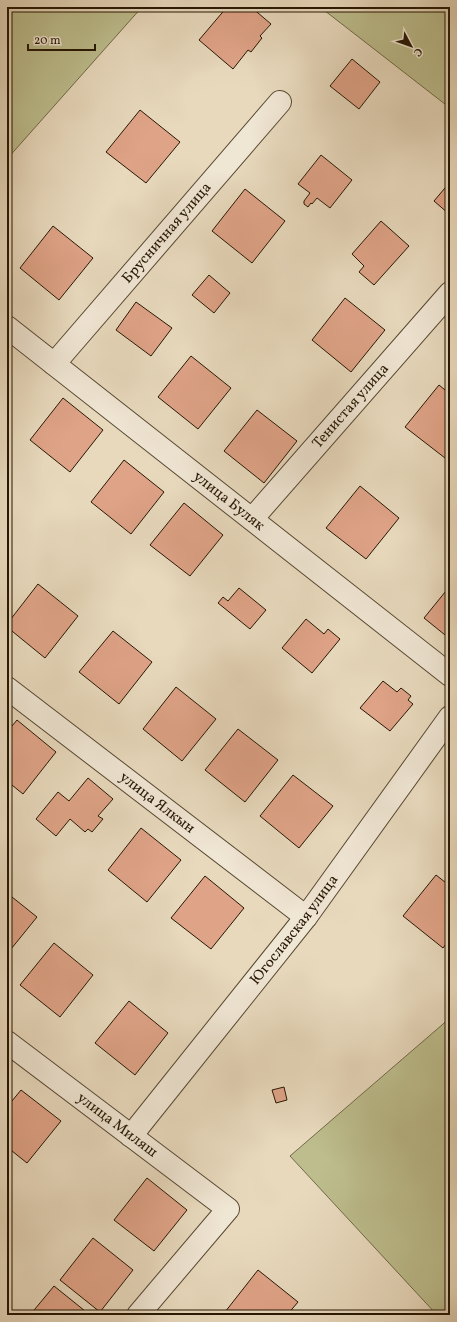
<svg xmlns="http://www.w3.org/2000/svg" width="457" height="1322" font-family="Vollkorn,serif">
	<style>
		.green { fill: #bdbd8d; stroke: #716a48 }
		.building { fill: #dfa387; stroke: #251703 }
		.lines { fill: none; stroke-linecap: round; stroke-linejoin: round }
		.minor-casing { stroke: #564832; stroke-width: 24 }
		.minor { stroke: #f0e6d4; stroke-width: 22 }
		.labels { text-anchor: middle; dominant-baseline: central; stroke-width: 3; stroke-linejoin: round; paint-order: stroke }
		.street-label { font-size: 15px; fill: #251703; stroke: #f0e6d4 }
	</style>
	<rect width="100%" height="100%" fill="#e8d9bd"/>
	<filter id="stains"><feTurbulence type="fractalNoise" baseFrequency=".005" numOctaves="4"/><feColorMatrix values="0 0 0 0 .2 0 0 0 0 .09 0 0 0 0 .02 0 0 0 .5 -.17"/></filter>
	<radialGradient id="worn" r=".72"><stop offset=".6" stop-color="#630" stop-opacity="0"/><stop offset="1" stop-color="#630" stop-opacity=".3"/></radialGradient>
	<path class="green" d="M 7,7 L 142,7 L 7,159 Z
		M 320,7 L 450,7 L 450,108 Z
		M 450,1018 L 450,1315 L 437,1315 L 290,1156 Z"/>
	<path class="building" d="M 227,7 L 251,7 L 271,24 L 260,36 L 262,38 L 251,52 L 248,50 L 233,69 L 199,40 Z
		M 352,59 L 380,82 L 359,109 L 330,86 Z
		M 140,110 L 180,142 L 146,183 L 106,152 Z
		M 321,155 L 352,180 L 330,208 L 317,198 L 312,204 L 311,203 L 308,207 L 304,204 L 304,201 L 310,193 L 298,184 Z
		M 450,182 L 450,213 L 449,214 L 434,201 Z
		M 245,189 L 285,221 L 252,263 L 212,231 Z
		M 381,221 L 409,246 L 374,285 L 359,272 L 364,266 L 352,254 Z
		M 53,226 L 93,258 L 59,300 L 20,268 Z
		M 209,275 L 230,293 L 214,313 L 192,295 Z
		M 345,298 L 385,330 L 351,372 L 312,340 Z
		M 136,302 L 172,328 L 151,356 L 116,330 Z
		M 191,356 L 231,388 L 198,429 L 158,397 Z
		M 439,385 L 450,394 L 450,452 L 445,458 L 405,427 Z
		M 63,398 L 103,430 L 70,472 L 30,440 Z
		M 257,410 L 297,441 L 264,483 L 224,451 Z
		M 124,460 L 164,492 L 131,534 L 91,502 Z
		M 360,486 L 399,518 L 366,559 L 326,528 Z
		M 184,503 L 223,535 L 190,576 L 150,545 Z
		M 38,584 L 78,616 L 45,658 L 7,627 L 7,624 Z
		M 450,586 L 450,639 L 424,618 Z
		M 239,588 L 266,610 L 250,629 L 218,603 L 223,597 L 228,601 Z
		M 306,619 L 324,634 L 328,629 L 340,639 L 312,673 L 282,648 Z
		M 113,631 L 152,662 L 119,704 L 79,672 Z
		M 383,681 L 397,692 L 401,688 L 411,696 L 408,700 L 413,704 L 390,731 L 360,708 Z
		M 176,687 L 216,719 L 182,761 L 143,729 Z
		M 17,720 L 56,752 L 23,794 L 7,781 L 7,732 Z
		M 238,729 L 278,760 L 245,802 L 205,770 Z
		M 293,775 L 333,806 L 299,848 L 260,816 Z
		M 88,778 L 113,799 L 98,816 L 103,819 L 92,832 L 88,829 L 85,832 L 70,819 L 56,836 L 36,819 L 58,792 L 69,801 Z
		M 141,828 L 181,860 L 147,902 L 108,870 Z
		M 436,875 L 450,886 L 450,939 L 443,948 L 403,916 Z
		M 205,876 L 244,908 L 211,949 L 171,918 Z
		M 7,893 L 37,917 L 7,954 Z
		M 54,943 L 93,975 L 60,1017 L 20,985 Z
		M 129,1001 L 168,1033 L 135,1075 L 95,1043 Z
		M 284,1087 L 287,1100 L 276,1103 L 272,1090 Z
		M 21,1090 L 61,1121 L 27,1163 L 7,1147 L 7,1107 Z
		M 147,1178 L 187,1210 L 154,1251 L 114,1220 Z
		M 93,1238 L 133,1270 L 100,1312 L 60,1280 Z
		M 258,1270 L 298,1302 L 287,1315 L 229,1315 L 225,1312 Z
		M 54,1286 L 90,1315 L 30,1315 Z"/>
	<g class="lines">
		<defs>
			<g id="minor">
				<path id="s1" d="M 7,327 L 450,675"/>
				<path id="s2" d="M 54,364 L 280,102"/>
				<path id="s3" d="M 252,519 L 450,293"/>
				<path id="s4" d="M 7,688 L 306,917"/>
				<path id="s5" d="M 7,1042 L 228,1209 L 138,1315"/>
				<path id="s6" d="M 131,1136 L 306,917 L 450,717"/>
			</g>
		</defs>
		<use href="#minor" class="minor-casing"/>
		<use href="#minor" class="minor"/>
	</g>
	<g class="labels">
		<g class="street-label">
			<text stroke="none"><textPath href="#s2" startOffset="173">Брусничная улица</textPath></text>
			<text stroke="none"><textPath href="#s3" startOffset="150">Тенистая улица</textPath></text>
			<text stroke="none"><textPath href="#s1" startOffset="282">улица Буляк</textPath></text>
			<text stroke="none"><textPath href="#s4" startOffset="189">улица Ялкын</textPath></text>
			<text stroke="none"><textPath href="#s6" startOffset="263">Югославская улица</textPath></text>
			<text stroke="none"><textPath href="#s5" startOffset="138">улица Миляш</textPath></text>
		</g>
	</g>
	<rect width="457" height="1322" fill="none" stroke="#e8d9bd" stroke-width="24"/>
	<rect x="8" y="8" width="441" height="1306" fill="none" stroke="#251703" stroke-width="2"/>
	<rect x="12" y="12" width="433" height="1298" fill="none" stroke="#251703"/>
	<g transform="translate(411 46) rotate(131)" stroke="#f0e6d4" stroke-width="3" paint-order="stroke">
	<path d="M0-3L7 15L0 10L-7 15Z" fill="#251703"/>
	<text y="-6" font-size="11" font-weight="bold" text-anchor="middle" fill="#251703">С</text>
	</g>
	<path d="M28 44v6h67v-6" fill="none" stroke="#251703" stroke-width="2"/>
	<text x="34" y="44" font-size="12" fill="#251703" stroke="#f0e6d4" stroke-width="3" paint-order="stroke">20 m</text>
	<rect width="100%" height="100%" filter="url(#stains)"/>
	<rect width="100%" height="100%" fill="url(#worn)"/>
</svg>
